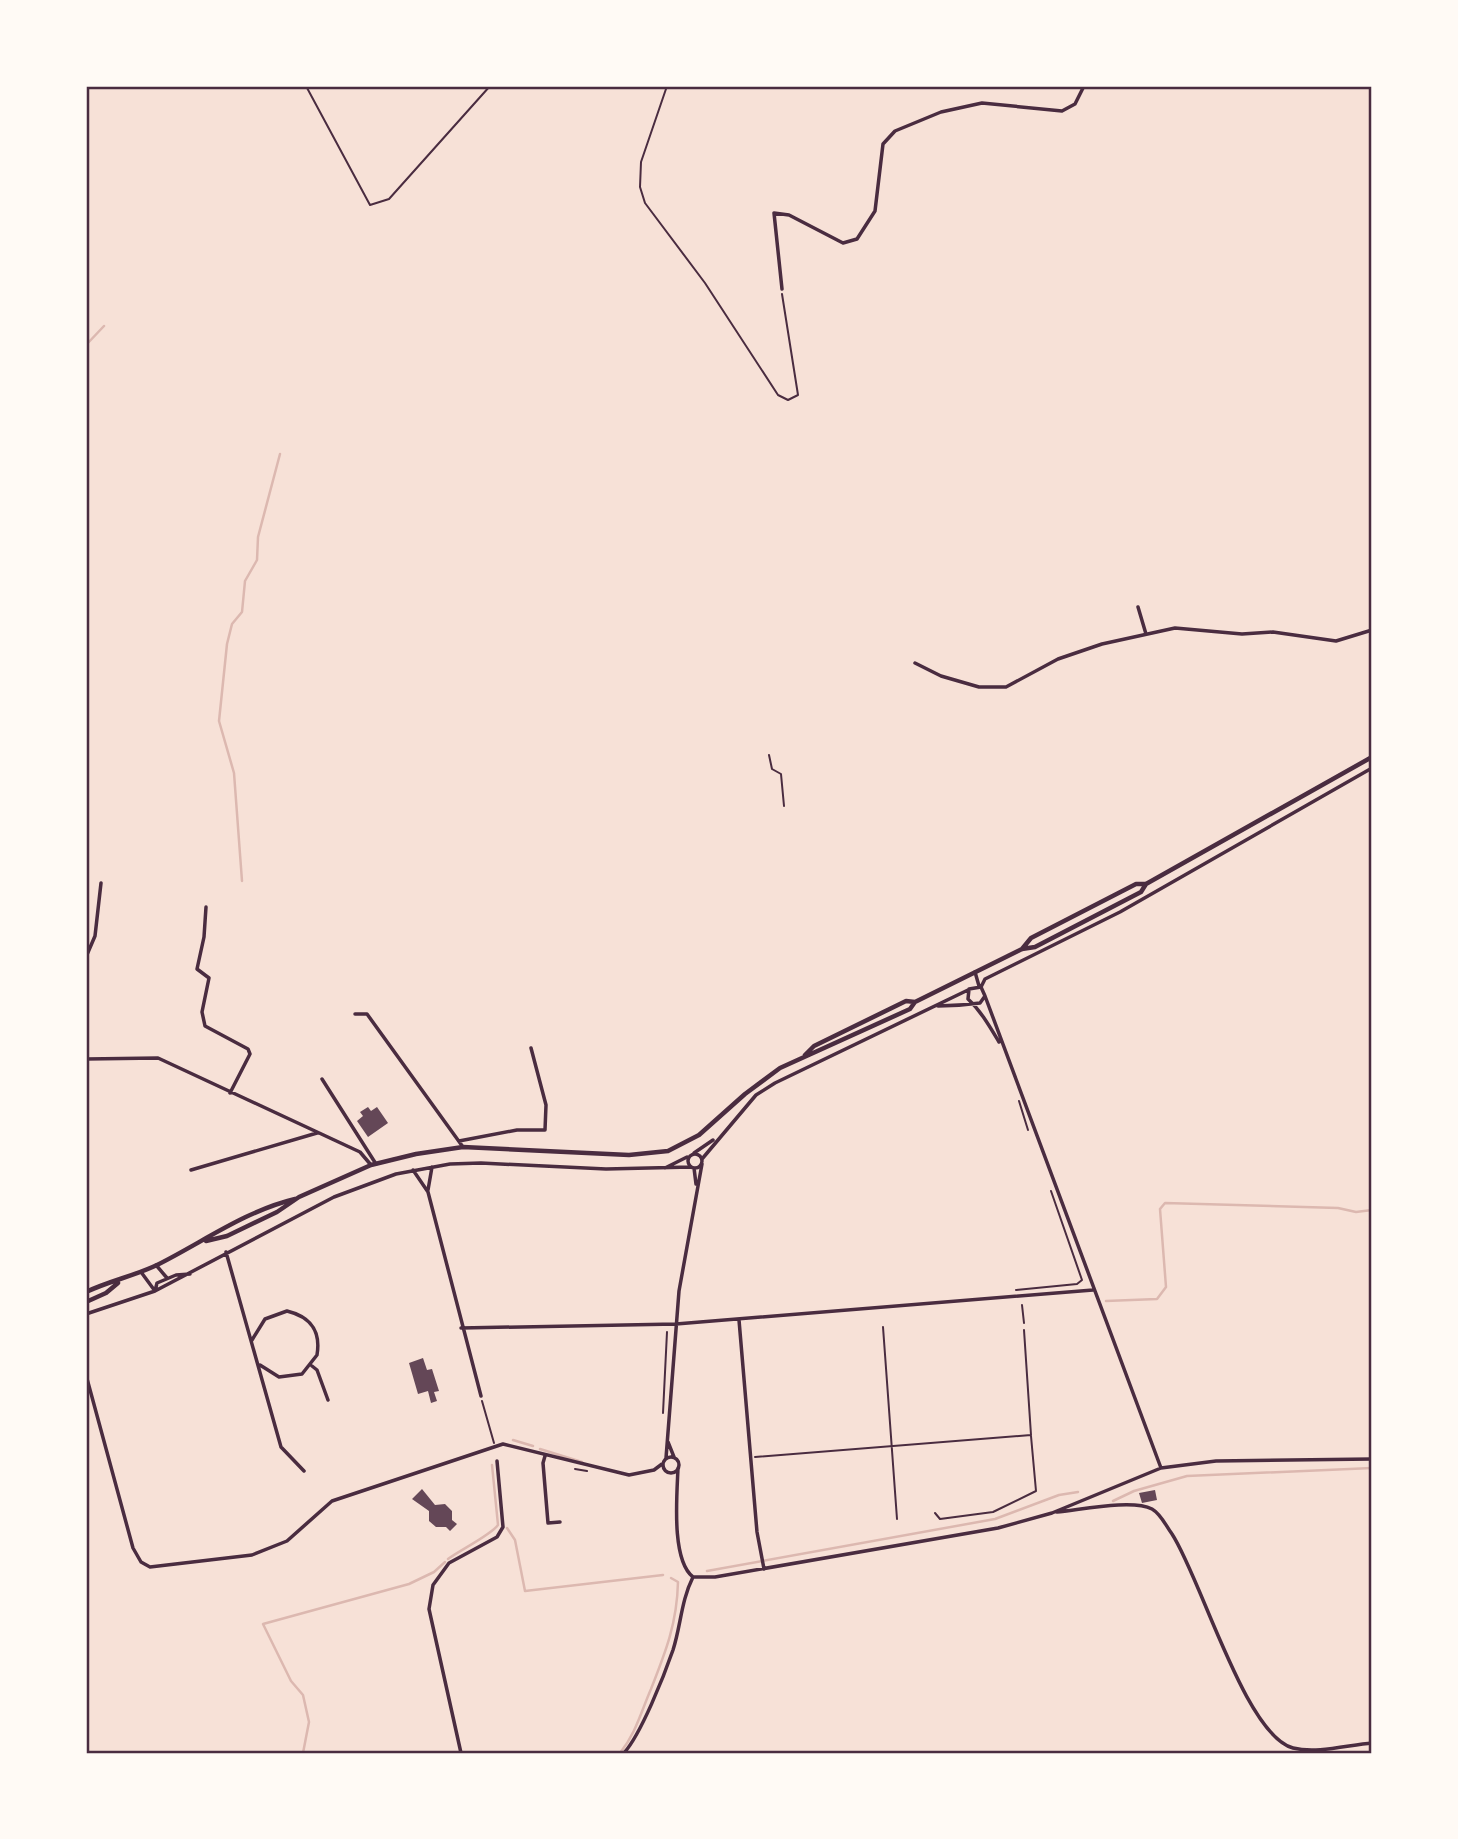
<svg xmlns="http://www.w3.org/2000/svg" width="1458" height="1839" font-family="'Nunito Sans',sans-serif">
	<style>
		.lines { fill: none; stroke-linecap: round; stroke-linejoin: round }
		.stream { stroke: #dcb8b0; stroke-width: 2.5 }
		.building { fill: #644757 }
		.path { stroke: #4a2c40; stroke-width: 2 }
		.service { stroke: #4a2c40; stroke-width: 2 }
		.minor { stroke: #4a2c40; stroke-width: 3.5 }
		.tertiary { stroke: #4a2c40; stroke-width: 4.5 }
		.neatline { fill: none; stroke: #4a2c40; stroke-width: 2.5 }
	</style>
	<rect width="100%" height="100%" fill="#f7e1d7"/>
	<g class="lines">
		<path class="stream" d="M 86,345 L 104,326
			M 242,881 L 234,773 L 219,721 L 227,644 L 232,624 L 242,612 L 245,581 L 257,560 L 258,537 L 280,454
			M 1106,1301 L 1157,1299 L 1166,1287 L 1160,1209 L 1165,1203 L 1338,1208 L 1356,1212 L 1372,1210
			M 513,1440 L 533,1446
			M 540,1449 L 582,1462
			M 1113,1501 L 1134,1491 L 1187,1476 L 1372,1468
			M 507,1528 L 515,1540 L 525,1591 L 663,1575
			M 448,1559 C 460,1550 491,1535 498,1525 L 492,1465
			M 707,1571 L 995,1519 L 1059,1495 L 1078,1492
			M 303,1753 L 309,1722 L 303,1695 L 291,1681 L 263,1624 L 409,1584 L 434,1572 L 445,1562
			M 620,1753 C 636,1733 641,1712 651,1689 C 666,1651 677,1623 678,1582 L 671,1578"/>
	</g>
	<path class="building" d="M 368,1107 L 371,1111 L 377,1107 L 388,1123 L 368,1137 L 357,1121 L 363,1116 L 360,1112 Z
		M 423,1358 L 427,1370 L 432,1369 L 439,1391 L 434,1392 L 437,1401 L 431,1403 L 428,1391 L 418,1394 L 409,1363 Z
		M 422,1489 L 435,1505 L 445,1504 L 452,1511 L 452,1520 L 457,1524 L 450,1531 L 446,1527 L 436,1527 L 429,1521 L 429,1511 L 412,1499 Z
		M 1155,1490 L 1157,1500 L 1142,1503 L 1139,1493 Z"/>
	<g class="lines">
		<path class="path" d="M 306,86 L 370,205 L 389,199 L 490,86
			M 667,86 L 641,162 L 640,187 L 645,203 L 705,283 L 778,395 L 788,400 L 798,395 L 782,294
			M 1019,1101 L 1028,1130
			M 1016,1290 L 1077,1284 L 1082,1280 L 1051,1191
			M 883,1327 L 897,1519
			M 482,1401 L 494,1443
			M 663,1413 L 667,1332
			M 755,1457 L 1031,1435 L 1024,1330
			M 575,1469 L 587,1471
			M 935,1513 L 940,1519 L 993,1512 L 1036,1491 L 1031,1436"/>
		<path class="service" d="M 769,755 L 772,769 L 781,774 L 784,806
			M 1022,1305 L 1024,1323"/>
		<path class="minor" d="M 782,289 L 774,213 L 789,215 L 843,243 L 857,239 L 875,211 L 883,144 L 895,131 L 941,112 L 982,103 L 1062,111 L 1075,104 L 1084,86
			M 1138,607 L 1146,634
			M 915,663 L 941,676 L 979,687 L 1006,687 L 1058,659 L 1102,644 L 1175,628 L 1242,634 L 1273,632 L 1336,641 L 1372,630
			M 206,907 L 204,937 L 197,969 L 209,978 L 202,1012 L 205,1026 L 248,1049 L 250,1054 L 230,1093
			M 86,957 L 95,936 L 101,883
			M 975,972 L 979,986
			M 981,987 L 985,979 L 1120,912 L 1372,768
			M 985,996 L 1161,1468
			M 938,1006 C 953,1006 966,1005 980,1003 L 985,996 L 981,987 L 969,989 L 968,999 C 981,1011 990,1027 999,1042
			M 355,1014 L 367,1014 L 463,1147
			M 86,1059 L 158,1058 L 360,1152 L 371,1165
			M 322,1079 L 376,1164
			M 459,1141 L 517,1130 L 545,1130 L 546,1105 L 531,1048
			M 694,1153 L 713,1140
			M688 1161a7 7 0 1 1 14 0a7 7 0 1 1-14 0Z
			M 702,1159 L 756,1095 L 775,1083 L 968,990
			M 665,1168 L 687,1157
			M 694,1168 L 696,1184
			M 191,1170 L 317,1133
			M 413,1170 L 428,1192 L 481,1396
			M 428,1190 L 432,1167
			M 226,1252 L 281,1447 L 304,1471
			M 156,1265 L 167,1278
			M 141,1272 L 155,1291
			M 155,1291 L 157,1283 L 176,1275 L 190,1274
			M 86,1314 L 155,1291 L 334,1197 L 396,1174 L 450,1164 L 481,1163 L 606,1169 L 691,1167
			M 739,1320 L 757,1532 L 764,1569
			M 461,1328 L 676,1324 L 1093,1290
			M 252,1340 L 265,1319 L 287,1311 C 311,1317 321,1331 317,1355 L 302,1374 L 279,1377 L 260,1365
			M 312,1366 L 317,1370 L 328,1400
			M 86,1375 L 133,1548 L 141,1562 L 150,1567 L 252,1555 L 287,1541 L 332,1501 L 503,1444 L 629,1475 L 654,1470 L 662,1464
			M 668,1442 L 674,1457
			M 545,1456 L 543,1463 L 548,1523 L 560,1522
			M663 1465a8 8 0 1 1 16 0a8 8 0 1 1-16 0Z
			M 666,1458 L 679,1291 L 702,1164
			M 678,1468 C 677,1495 671,1560 693,1577
			M 1057,1512 C 1080,1510 1132,1499 1152,1509 C 1161,1514 1166,1526 1172,1534 C 1201,1578 1245,1735 1293,1748 C 1317,1754 1348,1745 1372,1743
			M 693,1577 L 715,1577 L 998,1528 L 1052,1513 L 1161,1468 L 1216,1461 L 1372,1459
			M 461,1753 L 429,1609 L 433,1585 L 449,1563 L 497,1537 L 503,1527 L 497,1461
			M 624,1753 C 641,1734 664,1676 673,1650 C 681,1625 681,1601 693,1577"/>
		<path class="tertiary" d="M 1022,949 L 1031,938 L 1136,884 L 1145,884
			M 805,1055 L 814,1046 L 906,1001 L 915,1002
			M 206,1241 L 227,1236 L 277,1212 L 299,1197 L 371,1165 L 416,1154 L 463,1147 L 629,1155 L 668,1151 L 699,1135 L 745,1094 L 780,1068 L 910,1009 L 915,1002 L 1022,949 L 1035,947 L 1141,892 L 1146,884 L 1372,757
			M 86,1292 C 109,1281 134,1276 157,1265 C 203,1242 245,1211 295,1199
			M 86,1302 L 106,1293 L 118,1283"/>
	</g>
	<rect width="1458" height="1839" fill="none" stroke="#fffaf5" stroke-width="175"/>
	<rect x="88" y="88" width="1282" height="1664" class="neatline"/>
</svg>
